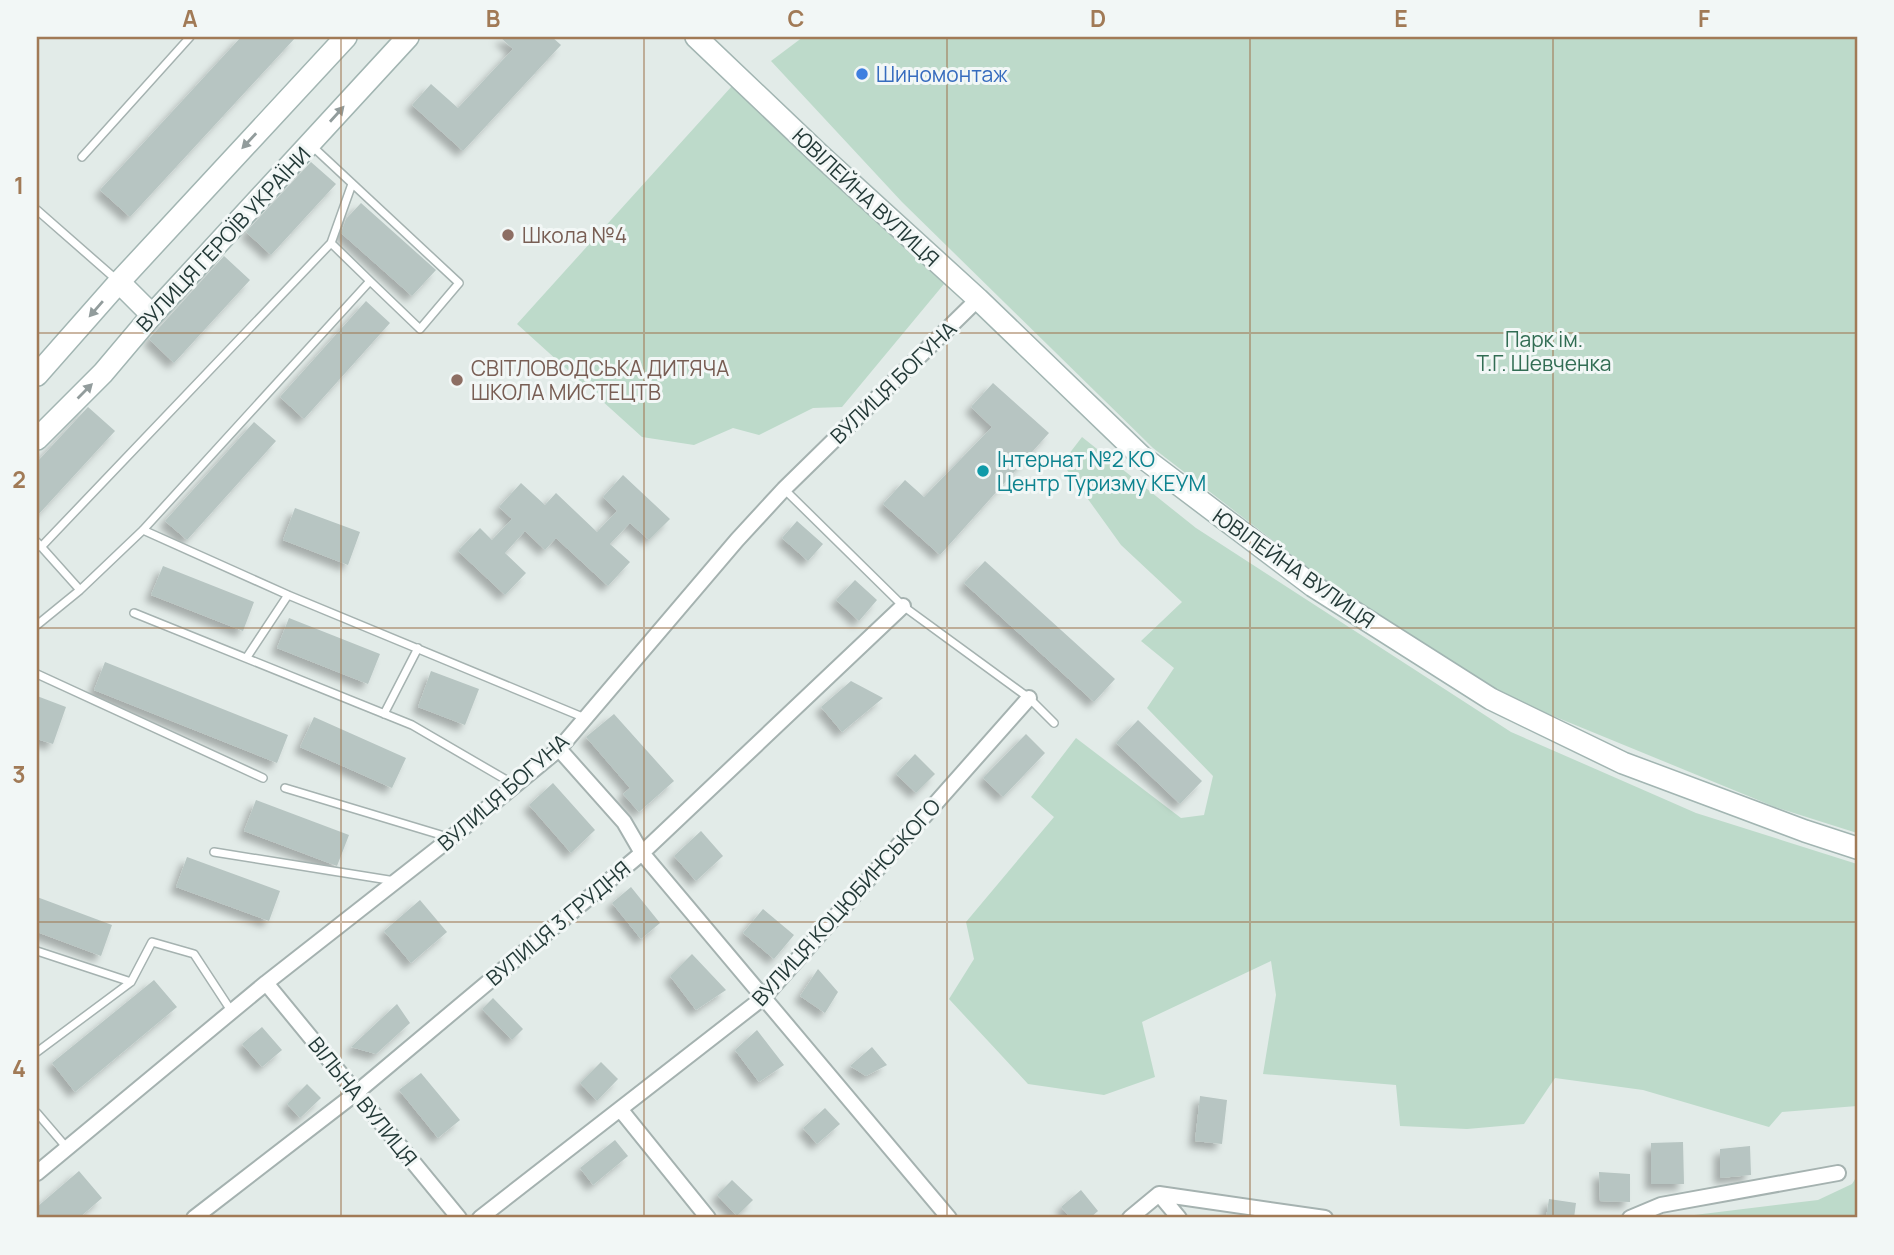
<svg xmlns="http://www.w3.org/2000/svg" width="1894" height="1255" font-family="Manrope,sans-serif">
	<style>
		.green { fill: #bddaca }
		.building { fill: #b7c5c2; filter: url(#shadow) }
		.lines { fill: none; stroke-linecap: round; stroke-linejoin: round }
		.lane-casing { stroke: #a5b2b0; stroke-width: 10 }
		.street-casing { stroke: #a5b2b0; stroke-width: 18 }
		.secondary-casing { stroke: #a2b5b2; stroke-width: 24 }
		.lane { stroke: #fff; stroke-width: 7 }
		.street { stroke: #fff; stroke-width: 14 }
		.secondary { stroke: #fff; stroke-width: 21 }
		.oneway { fill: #929c9c }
		.grid { fill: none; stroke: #a17a56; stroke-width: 2; stroke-opacity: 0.55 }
		.shop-dot { fill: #3f7fe0; stroke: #f2f7f6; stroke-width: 2.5 }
		.education-dot { fill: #8d6e63; stroke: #f2f7f6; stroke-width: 2.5 }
		.culture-dot { fill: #0f9aa8; stroke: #f2f7f6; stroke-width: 2.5 }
		.labels { text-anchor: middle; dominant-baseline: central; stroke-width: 6; stroke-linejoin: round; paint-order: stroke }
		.shop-label { font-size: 21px; fill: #366cbe; stroke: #f2f7f6; text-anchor: start }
		.street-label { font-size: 21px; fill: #243a38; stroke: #f2f7f6 }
		.education-label { font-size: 21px; fill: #785e54; stroke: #f2f7f6; text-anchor: start }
		.park-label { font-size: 21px; fill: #326d54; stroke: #f2f7f6 }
		.culture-label { font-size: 21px; fill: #0d838f; stroke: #f2f7f6; text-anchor: start }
		.neatline { fill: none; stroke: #a17a56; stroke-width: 2.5 }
		.grid-label { font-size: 23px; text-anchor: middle; font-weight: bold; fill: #a17a56 }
	</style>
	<defs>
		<filter id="shadow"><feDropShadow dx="-6" dy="6" stdDeviation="3.5" flood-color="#0004"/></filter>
	</defs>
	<rect width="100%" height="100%" fill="#e2ebe8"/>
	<path class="green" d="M 803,37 L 1857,37 L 1857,833 L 1775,807 L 1507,697 L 1346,597 L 1153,448 L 902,202 L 771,61 Z
		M 732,86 L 944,284 L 842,407 L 813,408 L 759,435 L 733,428 L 694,445 L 642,437 L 517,324 Z
		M 1082,437 L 1196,528 L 1511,732 L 1696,813 L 1857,864 L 1857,1106 L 1782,1112 L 1769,1127 L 1643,1090 L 1555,1078 L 1524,1124 L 1467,1129 L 1400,1126 L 1396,1085 L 1263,1074 L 1276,995 L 1271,961 L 1142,1022 L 1155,1077 L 1104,1095 L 1028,1084 L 949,999 L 974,959 L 966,922 L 1054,817 L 1031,797 L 1076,738 L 1181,818 L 1204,815 L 1213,776 L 1147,708 L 1174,668 L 1141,641 L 1182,602 L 1121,545 L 1062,463 Z
		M 1857,1176 L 1857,1218 L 1670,1218 L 1818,1200 L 1852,1184 Z"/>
	<path class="building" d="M 241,37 L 296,37 L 130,217 L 100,190 Z
		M 500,37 L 552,37 L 561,45 L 463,151 L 412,105 L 431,84 L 458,108 L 513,49 Z
		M 311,162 L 336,184 L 271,255 L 246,232 Z
		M 361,203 L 436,270 L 412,296 L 341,233 L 346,219 Z
		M 224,256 L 250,280 L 174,363 L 149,339 Z
		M 366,301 L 390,323 L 304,419 L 280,397 Z
		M 993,383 L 1049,433 L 940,555 L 883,504 L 905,480 L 924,497 L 992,427 L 971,407 Z
		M 88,407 L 115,431 L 37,516 L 37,462 Z
		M 254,422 L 276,441 L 187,540 L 165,521 Z
		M 623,475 L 670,519 L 649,540 L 630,523 L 610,544 L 630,562 L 608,586 L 556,538 L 545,550 L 525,531 L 505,553 L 526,573 L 505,595 L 458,551 L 480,528 L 492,540 L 512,519 L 499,507 L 521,483 L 545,505 L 556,493 L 597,532 L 617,511 L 603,497 Z
		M 295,508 L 360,532 L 348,565 L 283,540 Z
		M 797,521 L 823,544 L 808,561 L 782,538 Z
		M 985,561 L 1115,679 L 1094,702 L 964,583 Z
		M 163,566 L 254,602 L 243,631 L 151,595 Z
		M 855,580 L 877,600 L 859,621 L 836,600 Z
		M 289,618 L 380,654 L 368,684 L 277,648 Z
		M 105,662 L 288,735 L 277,763 L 94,690 Z
		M 431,671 L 479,689 L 465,725 L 418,707 Z
		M 851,681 L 883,698 L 842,732 L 821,707 Z
		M 37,696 L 66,707 L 53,744 L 37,739 Z
		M 614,714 L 674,781 L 639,812 L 623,794 L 630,788 L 586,737 Z
		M 314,717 L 406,758 L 392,788 L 300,747 Z
		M 1138,720 L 1202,781 L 1180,804 L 1116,743 Z
		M 1026,734 L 1045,753 L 1003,797 L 983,778 Z
		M 915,754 L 935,774 L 916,793 L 896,774 Z
		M 553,783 L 595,830 L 571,853 L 529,805 Z
		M 256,800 L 349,835 L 337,866 L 244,831 Z
		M 701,831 L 723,856 L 696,881 L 674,856 Z
		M 187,857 L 280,891 L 269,921 L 176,887 Z
		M 631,887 L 660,923 L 641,939 L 612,903 Z
		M 37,897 L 112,925 L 101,956 L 37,932 Z
		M 420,900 L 447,932 L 411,963 L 384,931 Z
		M 763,909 L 794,935 L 774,959 L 743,933 Z
		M 692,954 L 726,990 L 696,1010 L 670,976 Z
		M 818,969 L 838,992 L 825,1013 L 800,996 Z
		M 154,980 L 177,1007 L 75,1092 L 52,1063 Z
		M 493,998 L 523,1029 L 512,1040 L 482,1009 Z
		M 397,1004 L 410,1023 L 376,1054 L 351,1047 Z
		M 262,1027 L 282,1050 L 262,1067 L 242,1044 Z
		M 757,1030 L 784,1065 L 759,1082 L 735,1050 Z
		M 872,1047 L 887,1065 L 866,1076 L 850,1066 Z
		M 601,1062 L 618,1079 L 597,1101 L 580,1083 Z
		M 421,1073 L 460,1120 L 438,1138 L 399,1090 Z
		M 307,1084 L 321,1098 L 300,1118 L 287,1104 Z
		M 1200,1096 L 1227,1100 L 1222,1144 L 1195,1141 Z
		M 825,1108 L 840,1124 L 817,1144 L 803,1128 Z
		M 615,1140 L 628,1156 L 593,1185 L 580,1168 Z
		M 1683,1142 L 1684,1184 L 1651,1184 L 1651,1143 Z
		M 1750,1146 L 1751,1175 L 1720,1178 L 1720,1149 Z
		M 79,1171 L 102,1198 L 79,1218 L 37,1218 L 37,1207 Z
		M 1599,1172 L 1630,1174 L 1630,1202 L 1600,1201 Z
		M 732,1180 L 753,1200 L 737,1216 L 717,1195 Z
		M 1081,1190 L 1098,1211 L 1090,1218 L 1071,1218 L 1061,1207 Z
		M 1549,1199 L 1576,1203 L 1574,1218 L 1546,1218 Z"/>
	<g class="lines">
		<defs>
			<path id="lane" d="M 312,146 L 459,283 L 420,329 L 370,281
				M 82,157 L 190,37
				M 37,210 L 118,281
				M 331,243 L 352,184
				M 784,489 L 903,606 L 1029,698 L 1054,723
				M 143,530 L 288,595 L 585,718
				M 37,542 L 80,590 L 143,530 L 370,281 L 331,243 L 41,547
				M 134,613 L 412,725 L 515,785
				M 37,625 L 80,590
				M 247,657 L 288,595
				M 37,674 L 263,778
				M 384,714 L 418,648
				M 285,788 L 451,838
				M 214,852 L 395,881
				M 37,951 L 131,982
				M 37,1052 L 131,982 L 152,942 L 194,954 L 232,1012
				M 37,1113 L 67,1148"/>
			<path id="street" d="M 559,749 L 624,822 L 642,853 L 949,1218
				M 266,983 L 459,1218
				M 620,1109 L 708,1218
				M 37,1173 L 266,983 L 451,838 L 559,749 L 737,540 L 784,489 L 978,299
				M 1159,1194 L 1179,1218
				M 194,1218 L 356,1093 L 642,853 L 903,606
				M 480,1218 L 764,997 L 1029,698
				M 1130,1218 L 1159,1194 L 1325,1218
				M 1630,1218 L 1661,1205 L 1838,1173"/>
			<path id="secondary" d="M 696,37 L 821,156 L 978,299 L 1141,456 L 1313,586 L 1491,699 L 1623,763 L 1805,831 L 1857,848
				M 119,282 L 152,315
				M 37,375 L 119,282 L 346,37
				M 37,439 L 103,373 L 152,315 L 408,37"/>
		</defs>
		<use href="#lane" class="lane-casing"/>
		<use href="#street" class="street-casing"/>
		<use href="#secondary" class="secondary-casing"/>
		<use href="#lane" class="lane"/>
		<use href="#street" class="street"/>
		<use href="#secondary" class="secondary"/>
	</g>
	<defs><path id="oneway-solid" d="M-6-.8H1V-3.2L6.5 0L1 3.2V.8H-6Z" transform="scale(1.75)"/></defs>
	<g class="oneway">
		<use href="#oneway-solid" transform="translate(337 114) rotate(-48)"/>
		<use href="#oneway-solid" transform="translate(249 141) rotate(133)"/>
		<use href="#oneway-solid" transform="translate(96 309) rotate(131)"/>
		<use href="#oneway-solid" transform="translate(85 391) rotate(-45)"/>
	</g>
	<path class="grid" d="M 341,37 L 341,1218M 644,37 L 644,1218M 947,37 L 947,1218M 1250,37 L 1250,1218M 1553,37 L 1553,1218M 37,333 L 1857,333M 37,628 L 1857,628M 37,922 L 1857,922"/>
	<circle class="shop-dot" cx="862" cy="74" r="7"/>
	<g class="education-dot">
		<circle cx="508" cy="235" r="7"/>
		<circle cx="457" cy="380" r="7"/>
	</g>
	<circle class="culture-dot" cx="983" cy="471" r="7"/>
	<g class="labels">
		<g class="shop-label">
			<text x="876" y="74">Шиномонтаж</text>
		</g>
		<g class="street-label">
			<text transform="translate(866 197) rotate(43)">ЮВІЛЕЙНА ВУЛИЦЯ</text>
			<text transform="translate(223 239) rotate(-47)">ВУЛИЦЯ ГЕРОЇВ УКРАЇНИ</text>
			<text transform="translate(893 382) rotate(-44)">ВУЛИЦЯ БОГУНА</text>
			<text transform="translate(1294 568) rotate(35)">ЮВІЛЕЙНА ВУЛИЦЯ</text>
			<text transform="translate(503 792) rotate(-41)">ВУЛИЦЯ БОГУНА</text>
			<text transform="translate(846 902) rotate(-48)">ВУЛИЦЯ КОЦЮБИНСЬКОГО</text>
			<text transform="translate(558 923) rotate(-40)">ВУЛИЦЯ 3 ГРУДНЯ</text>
			<text transform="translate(363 1101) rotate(51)">ВІЛЬНА ВУЛИЦЯ</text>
		</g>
		<g class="education-label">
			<text x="522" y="235">Школа №4</text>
			<text x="471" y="368">СВІТЛОВОДСЬКА ДИТЯЧА<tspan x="471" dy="24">ШКОЛА МИСТЕЦТВ</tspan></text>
		</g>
		<g class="park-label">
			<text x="1544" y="339">Парк ім.<tspan x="1544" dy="24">Т.Г. Шевченка</tspan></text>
		</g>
		<g class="culture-label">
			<text x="997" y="459">Інтернат №2 КО<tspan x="997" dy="24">Центр Туризму КЕУМ</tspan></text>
		</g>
	</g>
	<rect width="1894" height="1255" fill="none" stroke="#f2f7f6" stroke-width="77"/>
	<rect x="38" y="38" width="1818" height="1178" class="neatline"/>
	<g class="grid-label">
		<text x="190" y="27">A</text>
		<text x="493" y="27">B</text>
		<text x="796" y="27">C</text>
		<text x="1098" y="27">D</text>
		<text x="1401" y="27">E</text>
		<text x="1704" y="27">F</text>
		<text x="19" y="194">1</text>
		<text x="19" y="488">2</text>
		<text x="19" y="783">3</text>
		<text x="19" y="1077">4</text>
	</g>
</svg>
